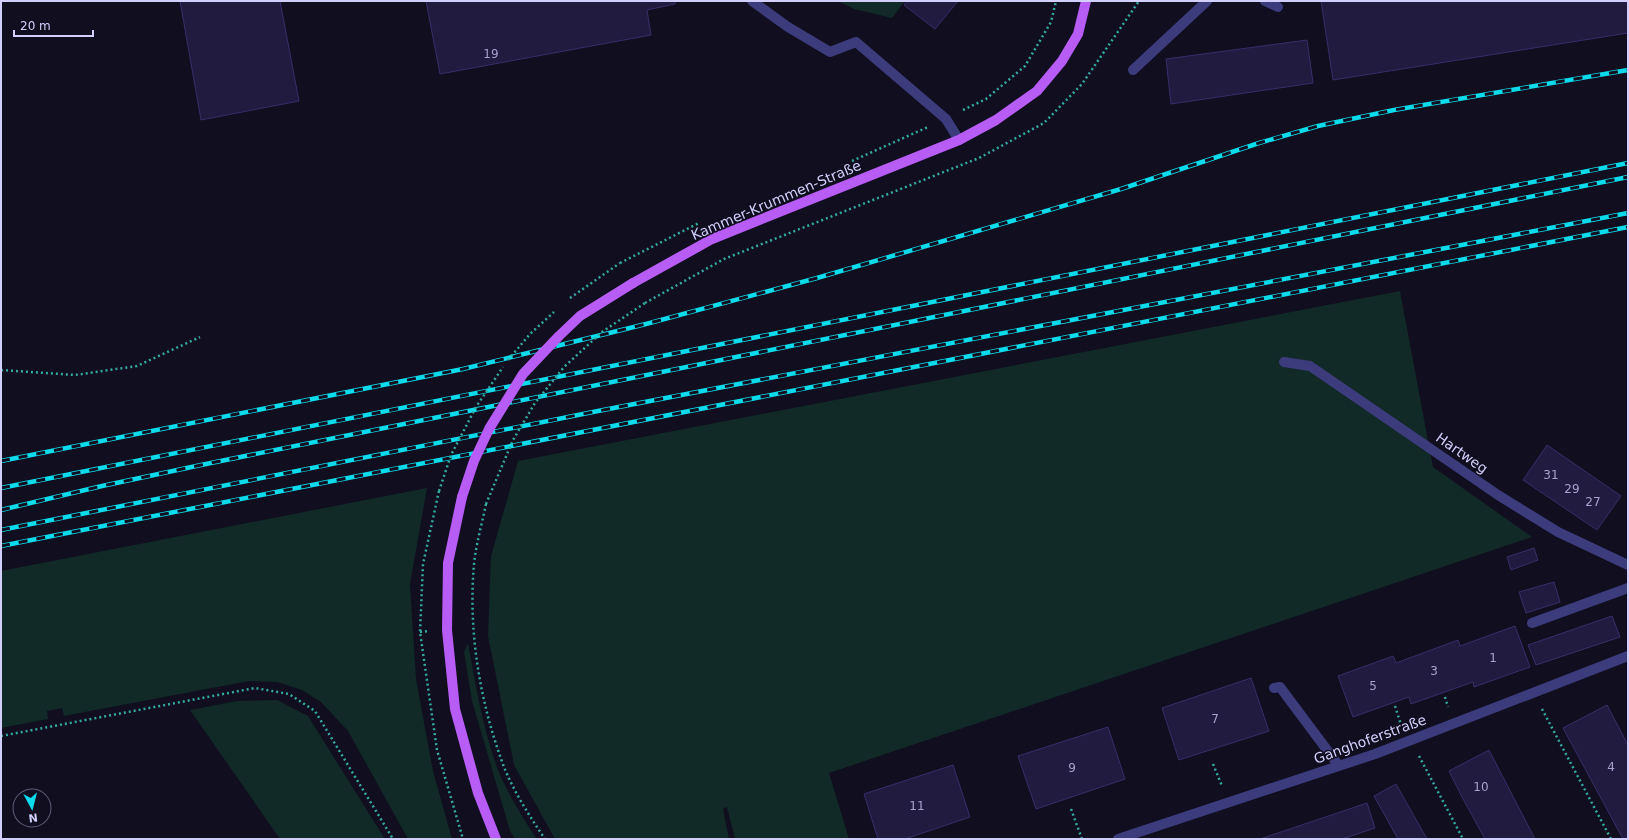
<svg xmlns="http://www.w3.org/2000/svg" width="1629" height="840" font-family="'DejaVu Sans',sans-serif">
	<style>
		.green { fill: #112927 }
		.building { fill: #211b3f; stroke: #382e6a }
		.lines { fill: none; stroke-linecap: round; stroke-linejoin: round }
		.path { stroke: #34aba0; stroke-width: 2.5; stroke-dasharray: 2 3; stroke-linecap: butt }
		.minor { stroke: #3c3b7c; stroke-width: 10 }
		.major { stroke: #b85cf6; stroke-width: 10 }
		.rail-casing { stroke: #0cdbeb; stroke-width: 4.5 }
		.rail { stroke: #100e1f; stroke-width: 3; stroke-dasharray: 9; stroke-linecap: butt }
		.path-bridge { stroke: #34aba0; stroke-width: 2.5; stroke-dasharray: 2 3; stroke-linecap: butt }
		.major-bridge { stroke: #b85cf6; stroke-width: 10 }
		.labels { text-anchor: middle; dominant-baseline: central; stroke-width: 3; stroke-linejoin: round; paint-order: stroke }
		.number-label { font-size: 12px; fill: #a6a2cd }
		.street-label { font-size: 14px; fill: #d2cffc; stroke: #100e1f }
	</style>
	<rect width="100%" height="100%" fill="#100e1f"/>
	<path class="green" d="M 838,1 L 905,1 L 892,18 L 854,9 Z
		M 1400,291 L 1433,467 L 1532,537 L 829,773 L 849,839 L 735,839 L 727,807 L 723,809 L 729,839 L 555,839 L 514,765 L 488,636 L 491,556 L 518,461 Z
		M 427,488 L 410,584 L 416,679 L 433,771 L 452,839 L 408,839 L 348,731 L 321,702 L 302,690 L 277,682 L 249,681 L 64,716 L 62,708 L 47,711 L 48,719 L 1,728 L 1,571 Z
		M 468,643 C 476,686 483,729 498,770 C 507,792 524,820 537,839 L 515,839 L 510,831 L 472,701 L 464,652 Z
		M 277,700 L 308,716 L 385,839 L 280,839 L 190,710 L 237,701 Z"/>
	<path class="building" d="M 180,1 L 280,1 L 299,101 L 201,120 Z
		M 426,1 L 675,1 L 675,4 L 647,10 L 651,35 L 440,74 Z
		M 907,1 L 958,1 L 935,29 L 904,5 Z
		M 1321,1 L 1628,1 L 1628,33 L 1333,80 Z
		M 1307,40 L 1313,83 L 1171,104 L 1166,59 Z
		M 1547,445 L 1621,496 L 1597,530 L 1523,480 Z
		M 1534,548 L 1538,560 L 1511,570 L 1507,557 Z
		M 1554,582 L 1560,602 L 1526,613 L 1519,592 Z
		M 1612,616 L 1620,637 L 1536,665 L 1528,645 Z
		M 1515,626 L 1530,667 L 1474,687 L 1473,682 L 1411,704 L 1409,697 L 1353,717 L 1338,676 L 1393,656 L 1396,663 L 1458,640 L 1460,646 Z
		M 1251,678 L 1269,731 L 1179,760 L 1162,708 Z
		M 1607,705 L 1628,745 L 1628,839 L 1623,839 L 1563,728 Z
		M 1108,727 L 1125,779 L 1036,809 L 1018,756 Z
		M 1489,750 L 1535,839 L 1485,839 L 1462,797 L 1449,771 Z
		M 953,765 L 970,817 L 905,839 L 878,839 L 864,794 Z
		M 1396,784 L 1427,839 L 1398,839 L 1374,796 Z
		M 1367,803 L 1375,828 L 1342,839 L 1260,839 Z"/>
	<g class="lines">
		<path class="path" d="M 963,110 L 986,99 L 1025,66 L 1051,22 L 1056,1
			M 852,161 L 928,127
			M 620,263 L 699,223
			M 645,303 L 724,259 L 979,158 L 1044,123 L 1082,84 L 1139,1
			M 1,370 L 75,375 L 137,366 L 200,337
			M 439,491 L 423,564 L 420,632 L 437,750 L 463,839
			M 486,504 C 482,524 476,544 474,564 C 468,632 480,703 504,767 C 514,792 530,817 545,839
			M 420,632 L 429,631
			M 1445,697 L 1448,707
			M 1395,706 L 1401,725
			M 1542,709 L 1611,839
			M 1,736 L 255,688 L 289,694 L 315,711 L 393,839
			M 1419,756 L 1463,839
			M 1213,764 L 1222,786
			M 1071,809 L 1082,839"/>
		<path class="minor" d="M 752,1 L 788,27 L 830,52 L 856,42 L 946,119 L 959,140
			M 1265,1 L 1278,7
			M 1133,70 L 1207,1
			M 1284,362 L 1310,366 L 1498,495 L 1558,532 L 1628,565
			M 1532,623 L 1628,588
			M 1274,688 L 1280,687 L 1339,766
			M 1118,839 L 1375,754 L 1628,656"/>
		<path class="major" d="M 633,283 L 712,239 L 959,140 L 996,120 L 1037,91 L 1062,61 L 1078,34 L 1086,1
			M 462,497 L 448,563 L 447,630 L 455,709 L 478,793 L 496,839"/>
		<defs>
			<path id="rail" d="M 1,461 L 463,369 L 646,324 L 817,278 L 1121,189 L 1259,143 L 1318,126 L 1394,110 L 1628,70
				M 1,488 L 1628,163
				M 1,510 L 102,486 L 201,465 L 1628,177
				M 1,530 L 598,411 L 1628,213
				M 1,546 L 1628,227"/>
		</defs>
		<use href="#rail" class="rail-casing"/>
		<use href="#rail" class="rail"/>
		<path class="path-bridge" d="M 570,298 L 620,263
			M 508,360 L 530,334 L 554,312
			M 439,491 L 451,455 L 476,407 L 503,367
			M 486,504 L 513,440 L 535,403 L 564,367 L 602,332 L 645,303"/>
		<path class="major-bridge" d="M 462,497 L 474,461 L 489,429 L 523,374 L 559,336 L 580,316 L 633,283"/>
	</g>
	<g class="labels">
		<g class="number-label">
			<text x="491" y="54">19</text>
			<text x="1551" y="475">31</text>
			<text x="1572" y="489">29</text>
			<text x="1593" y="502">27</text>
			<text x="1493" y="658">1</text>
			<text x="1434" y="671">3</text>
			<text x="1373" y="686">5</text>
			<text x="1215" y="719">7</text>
			<text x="1611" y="767">4</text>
			<text x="1072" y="768">9</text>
			<text x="1481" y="787">10</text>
			<text x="917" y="806">11</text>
		</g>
		<g class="street-label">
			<text transform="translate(776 200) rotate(-23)">Kammer-Krummen-Straße</text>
			<text transform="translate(1462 453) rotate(35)">Hartweg</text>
			<text transform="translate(1370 739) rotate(-20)">Ganghoferstraße</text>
		</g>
	</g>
	<rect width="1629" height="840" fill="none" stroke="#d2cffc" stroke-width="4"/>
	<g transform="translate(32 808) rotate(173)"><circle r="19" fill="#100e1f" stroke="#5e5b77"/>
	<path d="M0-3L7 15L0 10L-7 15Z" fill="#0cdbeb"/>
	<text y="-6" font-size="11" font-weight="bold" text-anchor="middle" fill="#d2cffc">N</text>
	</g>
	<path d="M14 30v6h79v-6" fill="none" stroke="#d2cffc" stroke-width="2"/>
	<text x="20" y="30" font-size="12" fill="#d2cffc" stroke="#100e1f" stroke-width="3" paint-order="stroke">20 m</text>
</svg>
